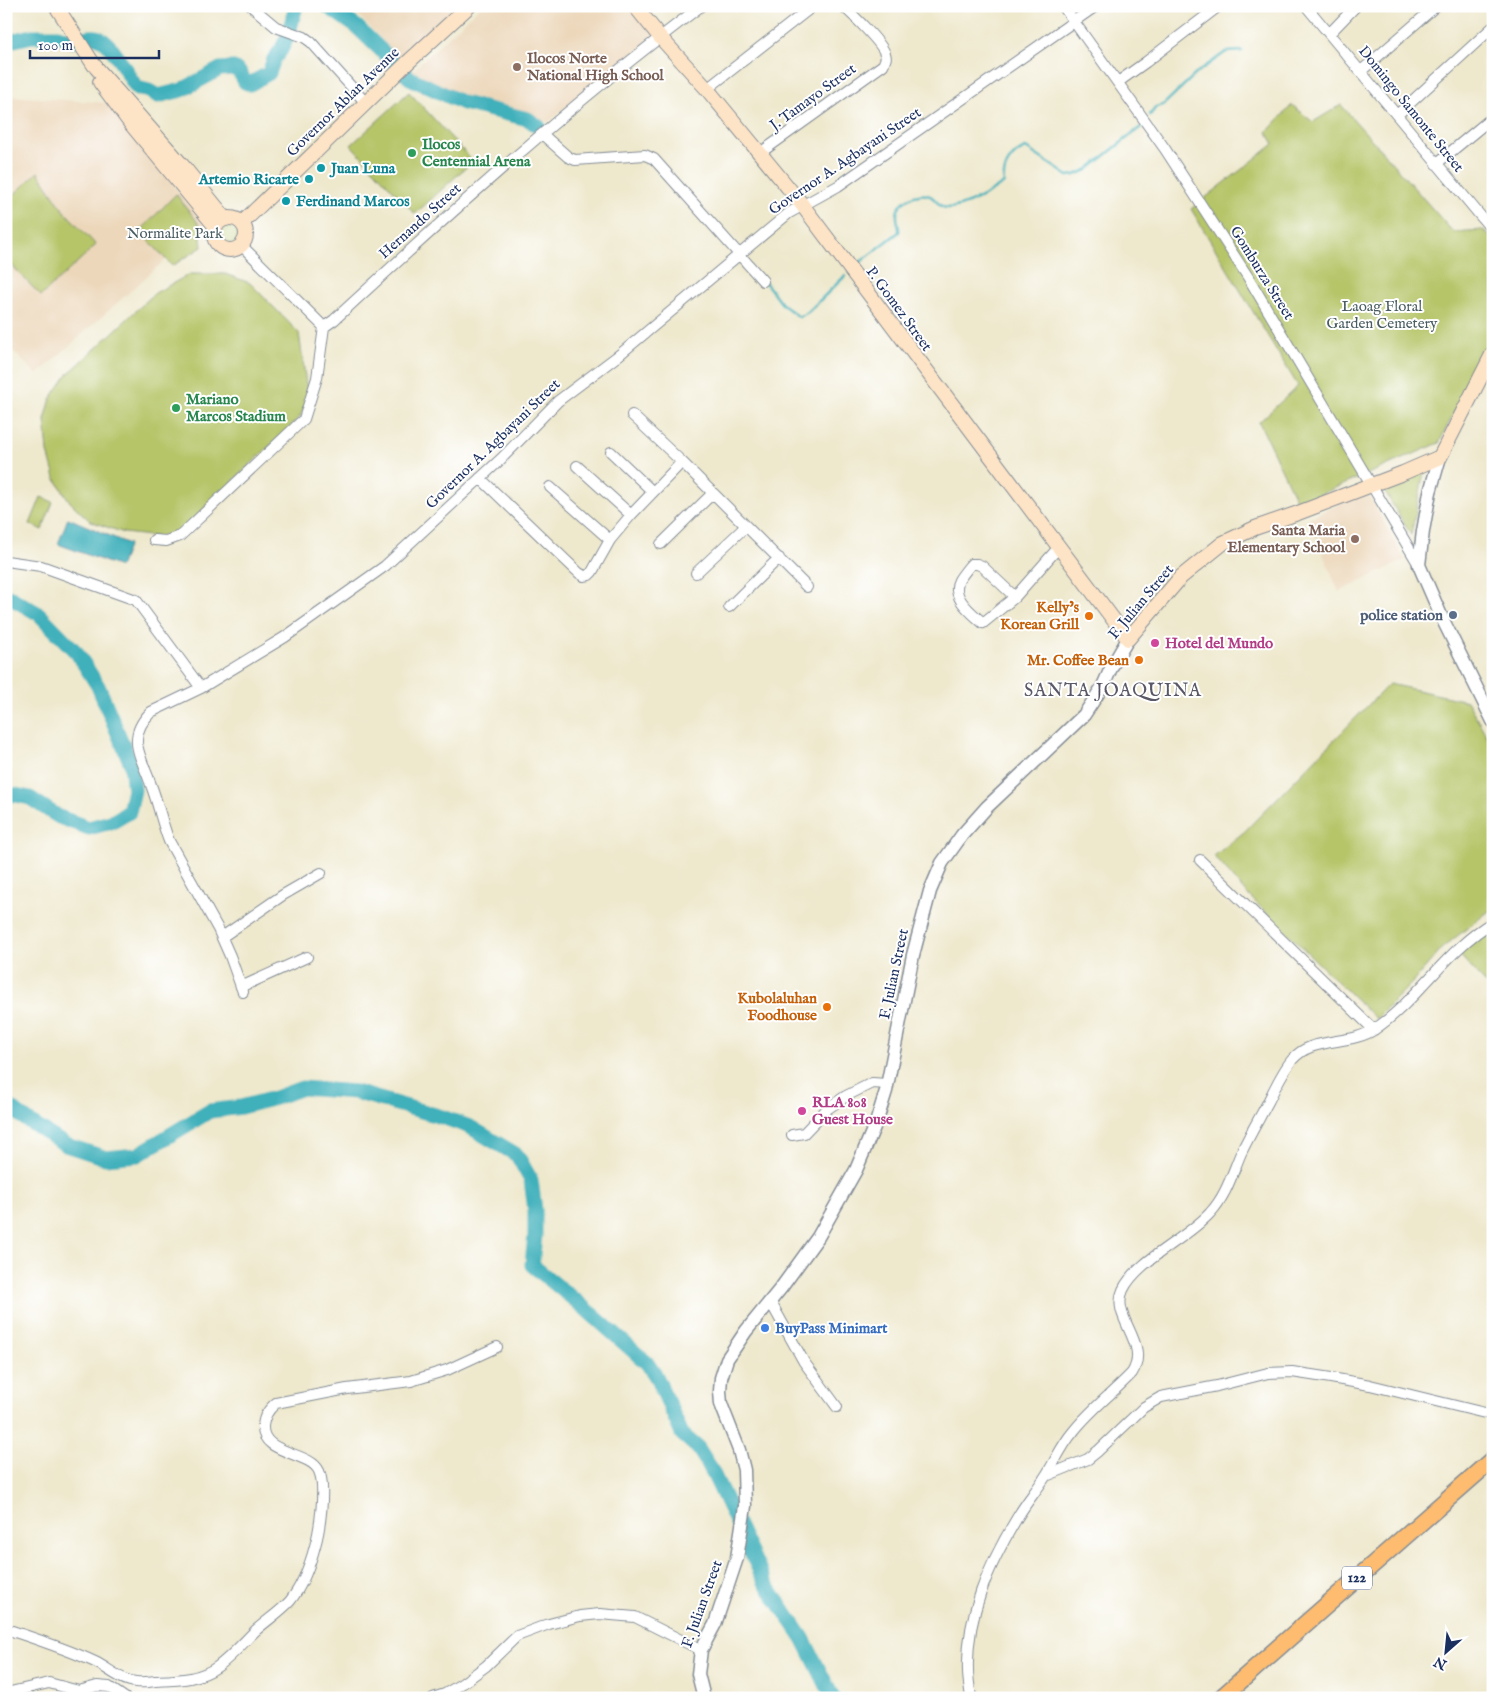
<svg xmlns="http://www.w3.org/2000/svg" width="1499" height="1704" font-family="'IM FELL English',serif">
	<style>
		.built { fill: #ecd7ba }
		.green { fill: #b5c568; stroke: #687a63 }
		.water { fill: #40b0bb; stroke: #2e708c }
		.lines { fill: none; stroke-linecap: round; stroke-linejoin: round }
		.stream { stroke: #40b0bb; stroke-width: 2.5 }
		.river { stroke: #40b0bb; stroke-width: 15 }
		.minor-casing { stroke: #848c95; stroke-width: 12 }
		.tertiary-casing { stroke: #848c95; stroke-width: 15 }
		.secondary-casing { stroke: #848c95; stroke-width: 16 }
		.primary-casing { stroke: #848c95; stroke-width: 19 }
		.minor { stroke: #fff; stroke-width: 10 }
		.tertiary { stroke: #fff; stroke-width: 12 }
		.secondary { stroke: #fee4c6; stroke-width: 14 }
		.primary { stroke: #fdbc70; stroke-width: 16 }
		.education-dot { fill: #8d6e63; stroke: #fff; stroke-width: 2 }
		.leisure-dot { fill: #2e9e5b; stroke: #fff; stroke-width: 2 }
		.culture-dot { fill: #0f9aa8; stroke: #fff; stroke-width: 2 }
		.service-dot { fill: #5c6f8a; stroke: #fff; stroke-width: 2 }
		.food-dot { fill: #e8710a; stroke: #fff; stroke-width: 2 }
		.hotel-dot { fill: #d1479c; stroke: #fff; stroke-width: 2 }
		.shop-dot { fill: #3f7fe0; stroke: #fff; stroke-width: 2 }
		.labels { text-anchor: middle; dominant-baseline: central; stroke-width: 4; stroke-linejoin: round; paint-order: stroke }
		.shield { fill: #fff; stroke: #5f6d8e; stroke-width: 1 }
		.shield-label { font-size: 14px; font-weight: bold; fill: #1b2f5e }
		.education-label { font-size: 15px; font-weight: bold; fill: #785e54; stroke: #fff; text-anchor: start }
		.street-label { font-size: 15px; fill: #1b2f5e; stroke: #fff }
		.leisure-label { font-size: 15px; font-weight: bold; fill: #27864d; stroke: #fff; text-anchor: start }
		.culture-label { font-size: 15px; font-weight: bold; fill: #0d838f; stroke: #fff; text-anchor: start }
		.park-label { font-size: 15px; fill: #495c61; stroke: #fff }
		.food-label { font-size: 15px; font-weight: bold; fill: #c56008; stroke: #fff; text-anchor: end }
		.service-label { font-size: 15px; font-weight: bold; fill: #4e5e75; stroke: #fff; text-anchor: end }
		.hotel-label { font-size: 15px; font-weight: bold; fill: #b23c85; stroke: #fff; text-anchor: start }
		.shop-label { font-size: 15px; font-weight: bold; fill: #366cbe; stroke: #fff; text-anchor: start }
		.quarter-label { font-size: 18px; letter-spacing: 1px; fill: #5a5766; stroke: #fff }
	</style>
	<rect width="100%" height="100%" fill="#fff"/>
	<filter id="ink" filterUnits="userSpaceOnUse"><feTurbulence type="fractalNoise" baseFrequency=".02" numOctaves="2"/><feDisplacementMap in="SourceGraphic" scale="10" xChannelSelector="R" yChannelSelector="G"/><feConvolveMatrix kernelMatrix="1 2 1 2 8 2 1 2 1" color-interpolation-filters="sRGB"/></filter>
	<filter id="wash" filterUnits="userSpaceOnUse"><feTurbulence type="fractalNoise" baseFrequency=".0096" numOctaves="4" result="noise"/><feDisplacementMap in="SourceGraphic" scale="20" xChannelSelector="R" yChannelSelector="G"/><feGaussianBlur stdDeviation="1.12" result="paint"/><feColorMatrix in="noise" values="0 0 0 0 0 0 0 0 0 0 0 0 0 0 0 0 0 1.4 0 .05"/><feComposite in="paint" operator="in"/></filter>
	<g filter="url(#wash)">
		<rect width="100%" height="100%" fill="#eee8cc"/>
		<path class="built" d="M 350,6 L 456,6 L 399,58 Z
			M 481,6 L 630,6 L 657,35 L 548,122 L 435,89 L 410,73 Z
			M 6,96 L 108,103 L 205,224 L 37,375 L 6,344 Z
			M 1367,492 L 1405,560 L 1339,592 L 1308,518 Z"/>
		<path class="green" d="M 409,92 L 473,161 L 415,214 L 351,145 Z
			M 1292,105 L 1313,122 L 1341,105 L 1453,232 L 1483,230 L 1493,239 L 1493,335 L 1439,443 L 1298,504 L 1259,422 L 1298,386 L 1191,209 L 1274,144 L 1267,132 Z
			M 38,172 L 64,211 L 96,245 L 41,296 L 6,259 L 6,202 Z
			M 176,194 L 203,229 L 201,238 L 202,247 L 172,266 L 140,231 Z
			M217 235a13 13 0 1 1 26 0a13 13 0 1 1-26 0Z
			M 190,274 L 225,274 L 250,283 L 299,333 L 308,398 L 300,417 L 181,531 L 159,537 L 124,533 L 90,521 L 70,502 L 55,478 L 48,452 L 45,420 L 51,398 L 66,376 L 155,293 Z
			M 1425,468 L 1411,535 L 1383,489 Z
			M 41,497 L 53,502 L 42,530 L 30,524 Z
			M 1389,684 L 1467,701 L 1493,747 L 1493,908 L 1442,948 L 1412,983 L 1376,1019 L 1247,894 L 1214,856 L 1244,832 Z
			M 1493,925 L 1493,992 L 1458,953 Z"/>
		<path class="water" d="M 68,518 L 129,544 L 120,567 L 58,544 Z"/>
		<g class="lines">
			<path class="stream" d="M 1150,115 L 1156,107 L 1163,105 L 1199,71 L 1226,52 L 1242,51
				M 854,267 L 899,232 C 900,226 896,220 897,214 C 898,206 902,203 908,199 C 914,195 926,192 933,198 C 938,202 940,208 948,208 C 966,207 990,193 1004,183 C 1002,167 1012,153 1026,148 L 1068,176 L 1075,175 L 1087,170 L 1141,127
				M 765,282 L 782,304 L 799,317 L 808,312 L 845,276"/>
			<path class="river" d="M 327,6 L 357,27 L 410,78 L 463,103 L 528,119 L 539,127
				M 6,42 L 32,36 L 58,36 L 72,41 C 80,39 87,36 96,37 C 111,39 127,75 137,88 L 149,91 L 158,96 L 182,90 L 220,69 L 234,68 L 240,73 L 245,82 L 250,84 L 269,73 L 274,59 L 281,50 L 288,36 L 296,6
				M 6,595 L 39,614 L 77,653 L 98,686 L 131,764 L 134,790 L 129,812 L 114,821 L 89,828 L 59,817 L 30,798 L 6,793
				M 6,1104 L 28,1121 L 66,1145 L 106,1158 L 137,1155 L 210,1111 L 241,1107 L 275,1098 L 302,1088 L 355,1092 L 442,1117 L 470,1127 L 517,1155 L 531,1180 L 535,1210 L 535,1235 L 532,1265 L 588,1311 L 647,1363 L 657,1378 L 682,1434 L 698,1448 L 710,1467 L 766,1584 L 803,1638 L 833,1698"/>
		</g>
	</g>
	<g filter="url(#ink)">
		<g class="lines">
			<defs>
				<path id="minor" d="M 251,6 L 276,27 L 304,37 L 311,42 L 366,103
					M 1063,6 L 1165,149 L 1248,277 L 1419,565
					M 1306,6 L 1493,231
					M 1330,33 L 1356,6
					M 1361,71 L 1436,6
					M 1118,82 L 1146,62 L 1219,6
					M 707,89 L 813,6
					M 1397,115 L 1493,27
					M 542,134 L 568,157 L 575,160 L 645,155 L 654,159 L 763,281
					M 760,153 L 883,65 C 885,61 887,58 885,54 C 883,44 852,14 843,6
					M 1436,164 L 1493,117
					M 242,246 L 324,327
					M 324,327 L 334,320 C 452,211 572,103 701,6
					M 632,415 L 682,462 L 807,587
					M 611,452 L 653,492
					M 577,466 L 631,515
					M 480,478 L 579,573 L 584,576 L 589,575 L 592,572 L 610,540 L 631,515 L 682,462
					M 550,487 L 610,540
					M 154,540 L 166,541 L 180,536 L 304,419 L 317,378 L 324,327
					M 661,544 L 713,493
					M 6,561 L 41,566 L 136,600 L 201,688
					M 696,573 L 746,526
					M 1015,597 L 982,566 L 977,564 L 971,564 C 967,569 962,575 959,580 C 950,597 972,613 983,623 L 1015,597 L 1058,548
					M 729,607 L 779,558
					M 1200,860 L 1374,1030
					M 222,937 L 283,895 L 321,873
					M 241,987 L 307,957
					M 243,992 L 230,956 L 218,929 L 169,841 C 162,823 158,803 151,785 C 147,772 136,752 137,740 C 137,729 144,719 151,712 L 201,688 L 285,637 L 385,566 L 501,459 L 558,401 L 619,355 L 789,213 L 838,186 L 1096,6
					M 792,1135 L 804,1133 L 827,1109 L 846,1096 L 872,1083 L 887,1084
					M 770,1301 L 804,1362 L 837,1407
					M 1046,1476 L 1088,1459 L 1098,1451 L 1144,1407 L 1161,1397 L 1217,1386 L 1268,1373 L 1292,1372 L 1331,1378 L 1370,1385 L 1493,1415
					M 6,1629 C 36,1639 67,1649 95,1662 C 108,1668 121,1681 136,1682 C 142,1683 148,1682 155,1681 C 176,1680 199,1680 217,1667 C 231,1657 243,1643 255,1631 C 266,1621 280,1612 290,1601 C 302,1586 310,1565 315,1546 C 320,1529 326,1487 319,1471 C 310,1451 261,1455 263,1426 C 264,1416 268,1410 276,1403 L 347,1389 L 411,1381 L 447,1370 L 497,1347
					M 6,1693 L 49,1683 L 79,1691 L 97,1686 L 109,1687 L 125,1698
					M 433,1698 L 445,1694 L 463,1683 L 486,1666 L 517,1636 L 549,1624 L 580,1616 L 600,1614 L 635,1617 L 701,1650
					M 971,1698 C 970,1689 968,1680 968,1671 C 966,1615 989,1565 1017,1518 C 1025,1504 1036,1491 1045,1477 C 1055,1462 1061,1446 1073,1432 C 1090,1410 1113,1393 1132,1373 C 1151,1343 1110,1318 1123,1290 C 1137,1260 1187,1239 1210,1213 C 1226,1196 1232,1174 1241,1153 C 1249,1136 1259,1119 1268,1102 C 1275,1088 1282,1072 1292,1060 C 1311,1036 1350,1046 1375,1029 C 1419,999 1447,949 1493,922"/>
				<path id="tertiary" d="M 1440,457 L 1430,492 L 1423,531 L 1419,565 L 1442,618 L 1493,721
					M 704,1698 L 698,1674 L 701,1650 L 715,1624 L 737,1558 L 745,1506 L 744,1470 L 739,1450 L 721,1404 L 720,1391 L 721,1378 L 727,1359 L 746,1331 L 781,1288 L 818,1237 L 856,1170 L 877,1120 L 886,1091 L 913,955 L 930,891 L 942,863 L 962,835 L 987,807 L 1084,715 L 1103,686 L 1112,666 L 1128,639"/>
				<path id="secondary" d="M 56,6 L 94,65 L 182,165 L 226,219
					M 635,6 L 660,37 L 707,89 L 800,202 L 1128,639 L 1181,577 L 1223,543 L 1255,528 L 1298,513 L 1403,473 L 1440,457 L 1493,353
					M 100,82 L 131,124 L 216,227
					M214 234a16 16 0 1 1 32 0a16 16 0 1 1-32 0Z
					M 242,223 L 405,65 L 469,6"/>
				<path id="primary" d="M 1221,1698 L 1493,1459"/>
			</defs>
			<use href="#minor" class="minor-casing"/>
			<use href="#tertiary" class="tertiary-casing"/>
			<use href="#secondary" class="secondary-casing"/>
			<use href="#primary" class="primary-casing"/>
			<use href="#minor" class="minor"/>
			<use href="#tertiary" class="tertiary"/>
			<use href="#secondary" class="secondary"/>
			<use href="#primary" class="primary"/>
		</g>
	</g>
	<g class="education-dot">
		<circle cx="517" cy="67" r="5"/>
		<circle cx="1355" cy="539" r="5"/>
	</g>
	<g class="leisure-dot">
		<circle cx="412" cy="153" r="5"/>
		<circle cx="176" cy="408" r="5"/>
	</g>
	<g class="culture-dot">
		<circle cx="321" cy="168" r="5"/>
		<circle cx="309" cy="179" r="5"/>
		<circle cx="286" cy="201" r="5"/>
	</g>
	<circle class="service-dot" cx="1453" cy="615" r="5"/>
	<g class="food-dot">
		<circle cx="1089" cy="616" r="5"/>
		<circle cx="1139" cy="660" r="5"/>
		<circle cx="827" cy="1007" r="5"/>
	</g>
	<g class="hotel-dot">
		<circle cx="1155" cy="643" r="5"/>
		<circle cx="802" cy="1111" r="5"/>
	</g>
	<circle class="shop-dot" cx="765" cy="1328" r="5"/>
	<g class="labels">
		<rect class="shield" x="1342" y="1566.5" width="30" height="23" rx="4"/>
		<g class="shield-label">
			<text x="1357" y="1578">122</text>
		</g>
		<g class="education-label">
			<text x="527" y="58">Ilocos Norte<tspan x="527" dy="17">National High School</tspan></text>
			<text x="1345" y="530" text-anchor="end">Santa Maria<tspan x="1345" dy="17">Elementary School</tspan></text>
		</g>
		<g class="street-label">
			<text transform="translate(813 97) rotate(-36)">J. Tamayo Street</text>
			<text transform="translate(343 102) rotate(-44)">Governor Ablan Avenue</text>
			<text transform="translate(1411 109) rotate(51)">Domingo Samonte Street</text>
			<text transform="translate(845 161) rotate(-34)">Governor A. Agbayani Street</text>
			<text transform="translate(420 221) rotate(-42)">Hernando Street</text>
			<text transform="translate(1262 273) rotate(58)">Gomburza Street</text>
			<text transform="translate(899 309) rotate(54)">P. Gomez Street</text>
			<text transform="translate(493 444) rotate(-44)">Governor A. Agbayani Street</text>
			<text transform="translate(1141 602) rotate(-50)">F. Julian Street</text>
			<text transform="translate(894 974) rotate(-78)">F. Julian Street</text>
			<text transform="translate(702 1604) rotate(-70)">F. Julian Street</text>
		</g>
		<g class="leisure-label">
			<text x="422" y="144">Ilocos<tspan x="422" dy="17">Centennial Arena</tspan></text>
			<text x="186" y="399">Mariano<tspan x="186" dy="17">Marcos Stadium</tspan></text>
		</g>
		<g class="culture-label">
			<text x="331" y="168">Juan Luna</text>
			<text x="299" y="179" text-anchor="end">Artemio Ricarte</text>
			<text x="296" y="201">Ferdinand Marcos</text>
		</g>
		<g class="park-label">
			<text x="175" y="233">Normalite Park</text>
			<text x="1382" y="306">Laoag Floral<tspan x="1382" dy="17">Garden Cemetery</tspan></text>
		</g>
		<g class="food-label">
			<text x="1079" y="607">Kelly’s<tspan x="1079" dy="17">Korean Grill</tspan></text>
			<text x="1129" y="660">Mr. Coffee Bean</text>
			<text x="817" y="998">Kubolaluhan<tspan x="817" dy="17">Foodhouse</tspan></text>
		</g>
		<g class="service-label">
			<text x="1443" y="615">police station</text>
		</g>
		<g class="hotel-label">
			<text x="1165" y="643">Hotel del Mundo</text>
			<text x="812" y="1102">RLA 808<tspan x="812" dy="17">Guest House</tspan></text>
		</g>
		<g class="shop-label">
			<text x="775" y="1328">BuyPass Minimart</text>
		</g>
		<g class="quarter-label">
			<text x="1113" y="691">SANTA JOAQUINA</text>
		</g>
	</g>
	<rect width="1499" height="1704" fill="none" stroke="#fff" stroke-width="25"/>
	<g transform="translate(1446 1652) rotate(207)" stroke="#ffffff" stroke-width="4" paint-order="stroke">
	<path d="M0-4L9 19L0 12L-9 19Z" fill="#1b2f5e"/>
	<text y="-8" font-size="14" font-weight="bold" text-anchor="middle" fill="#1b2f5e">N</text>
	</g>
	<path d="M30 50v8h129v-8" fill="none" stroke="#1b2f5e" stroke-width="2.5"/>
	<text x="38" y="50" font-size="15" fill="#1b2f5e" stroke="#ffffff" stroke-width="4" paint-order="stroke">100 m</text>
</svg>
